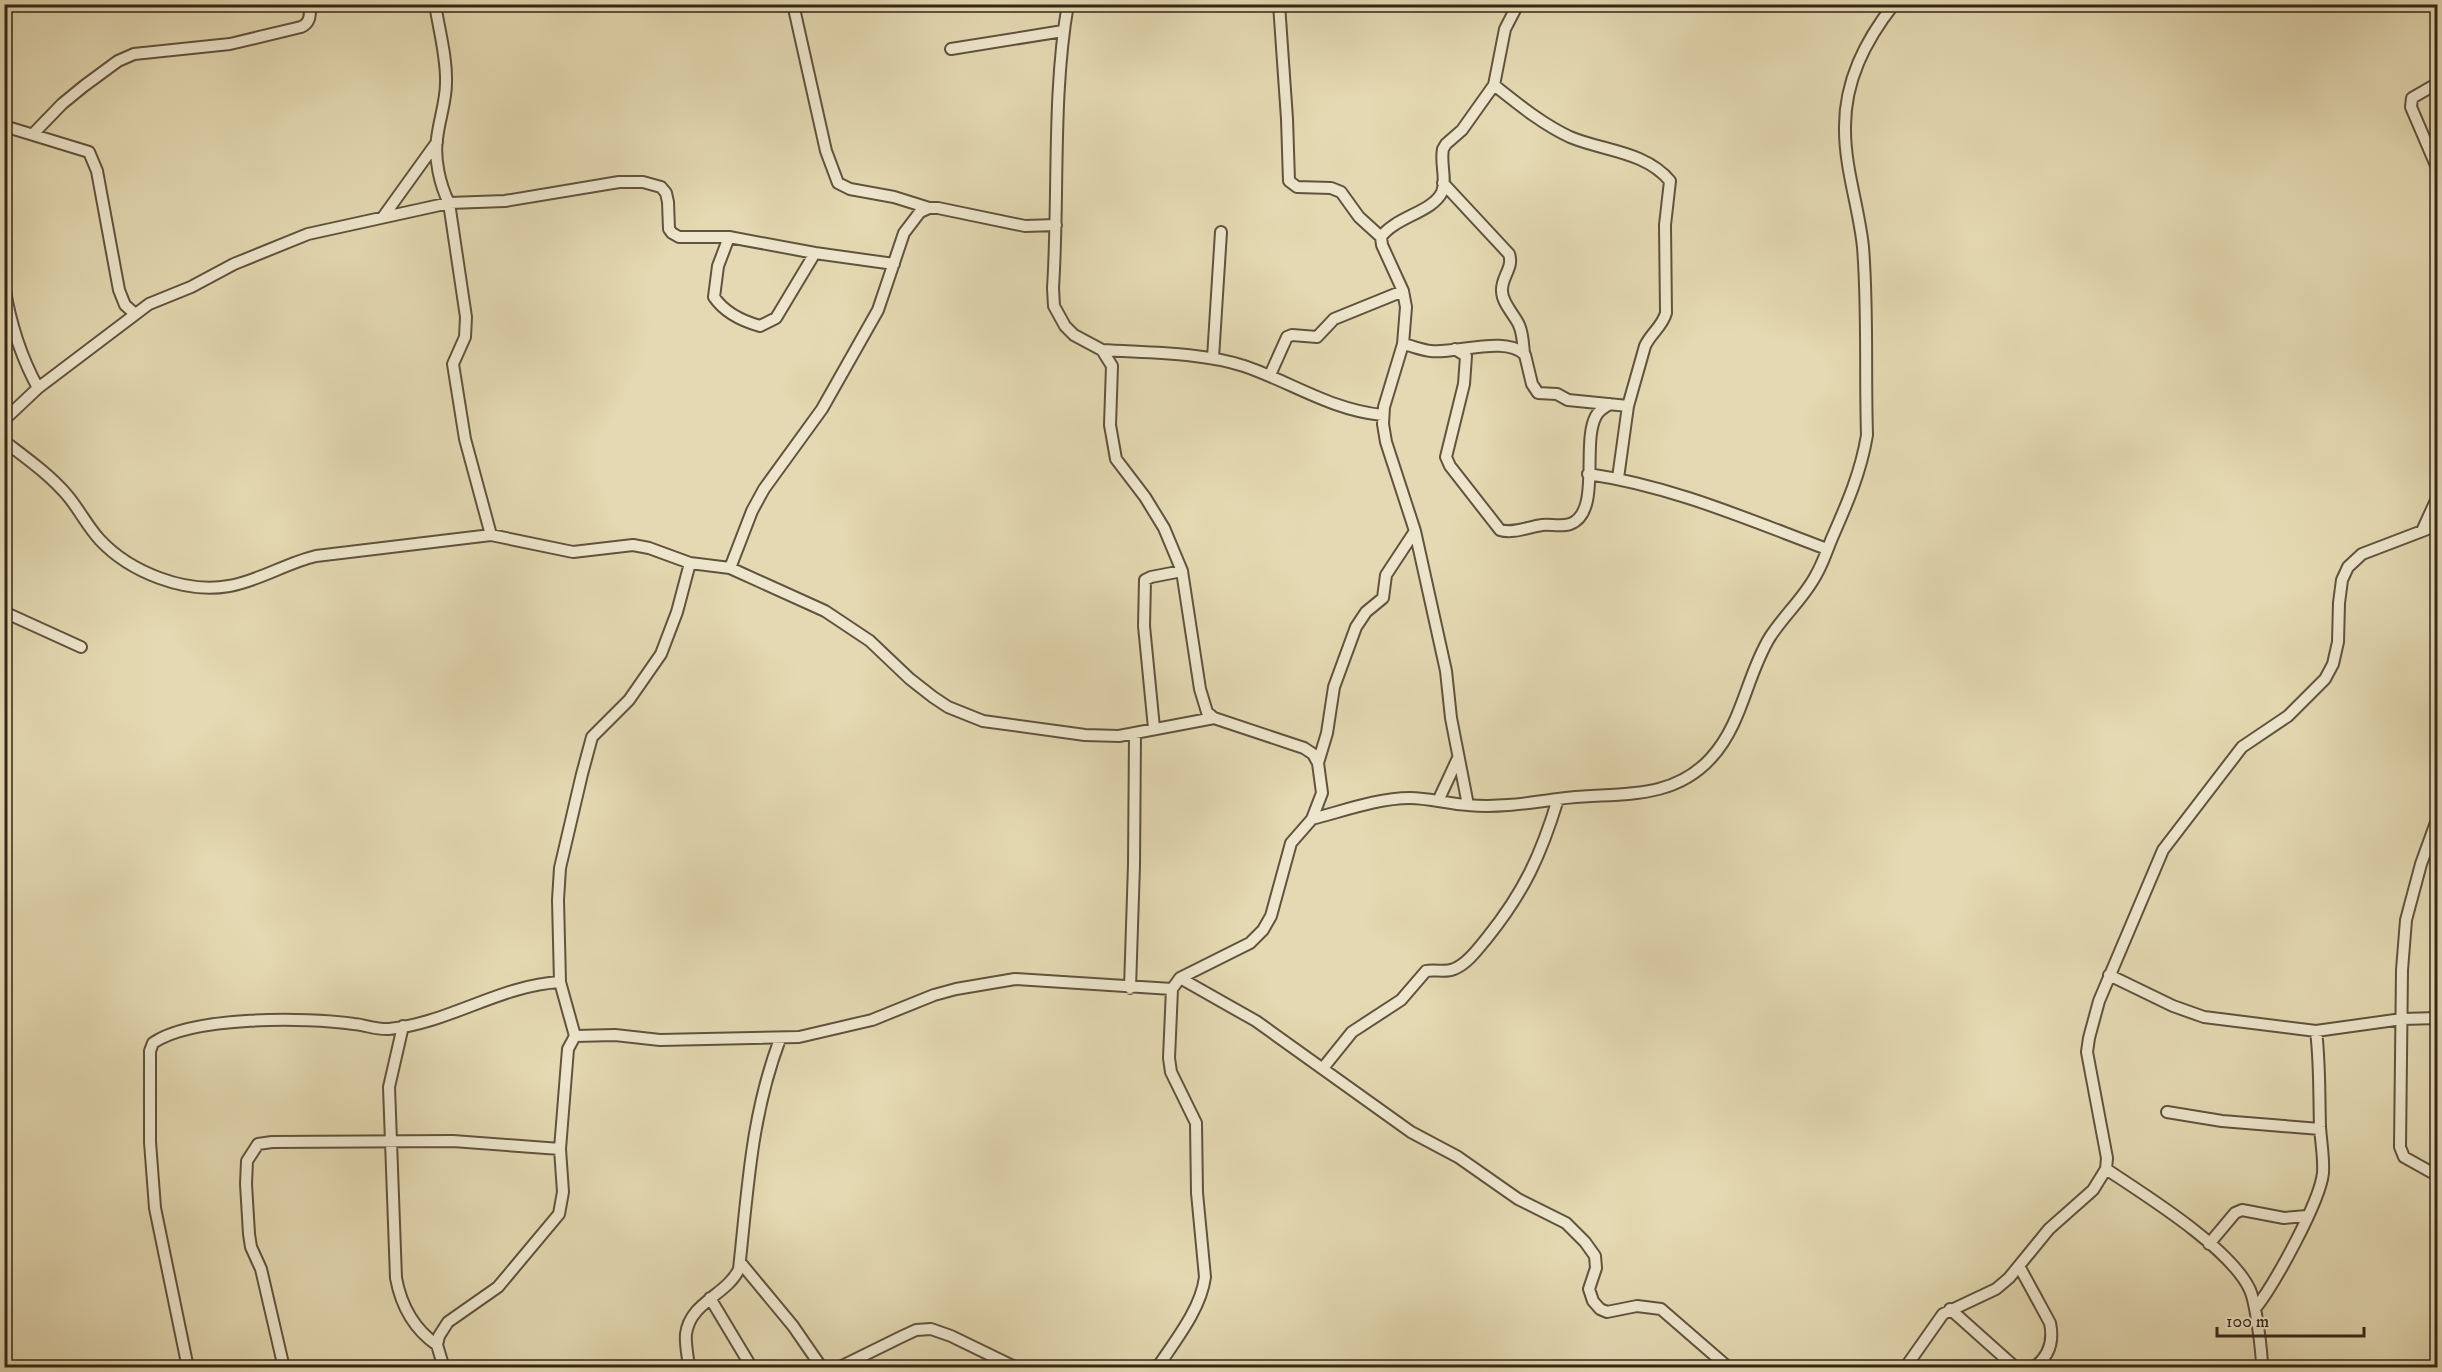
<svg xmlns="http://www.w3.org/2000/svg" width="2442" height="1372" font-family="'IM FELL DW Pica',serif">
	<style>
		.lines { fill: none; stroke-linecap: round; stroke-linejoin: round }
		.minor-casing { stroke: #61533e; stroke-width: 14 }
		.minor { stroke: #ede6cd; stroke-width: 10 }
	</style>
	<rect width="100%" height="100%" fill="#e4d9b2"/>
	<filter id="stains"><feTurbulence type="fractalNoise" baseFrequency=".00333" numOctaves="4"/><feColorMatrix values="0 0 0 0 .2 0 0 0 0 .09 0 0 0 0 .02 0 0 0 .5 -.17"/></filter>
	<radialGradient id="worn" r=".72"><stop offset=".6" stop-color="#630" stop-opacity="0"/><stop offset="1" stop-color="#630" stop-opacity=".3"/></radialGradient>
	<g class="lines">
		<defs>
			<path id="minor" d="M 435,4 C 439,30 447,58 446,83 C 446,102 439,120 437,139 C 434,159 440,185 449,203 L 466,317 L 465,337 L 453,364 L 465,439 L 491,535
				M 793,4 L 826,151 L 838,183 L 850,189 L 894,197 L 929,208
				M 1068,4 C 1052,94 1059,196 1053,288 L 1054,306 L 1065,326 L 1074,335 L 1102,350 L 1112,366 L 1110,425 L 1116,459 L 1145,497 L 1164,528 L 1182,571 L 1200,689 L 1207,712 L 1214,718 L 1304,748 L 1313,754 L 1318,763 L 1322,793 L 1312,819 L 1291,843 L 1271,916 L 1263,930 L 1250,943 L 1180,978 L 1172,989 L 1169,1058 L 1171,1072 L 1196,1123 L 1197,1193 L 1205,1277 C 1201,1309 1175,1341 1157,1368
				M 1279,4 L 1287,119 L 1289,181 L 1297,187 L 1331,188 L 1341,192 L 1359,217 L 1381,237
				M 951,49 L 1063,31
				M 2438,83 L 2412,98 L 2411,107 L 2438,170
				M 1494,85 C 1518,104 1542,124 1570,137 C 1603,151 1645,151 1670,181 L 1665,225 L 1666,313 C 1662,327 1651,333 1645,346 L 1628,406 L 1618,478
				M 4,126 L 89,152 L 97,171 L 119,290 L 125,305 L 134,313
				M 33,134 L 62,104 L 84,86 L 118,61 L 134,54 L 230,44 L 301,27 C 311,23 310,14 310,4
				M 1443,183 L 1509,254 C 1514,268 1501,277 1502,291 C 1502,303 1514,314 1519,325 C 1523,334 1523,344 1524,354
				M 383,217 L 437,142
				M 729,237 L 718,266 L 714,297 C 725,313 742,321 760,326 L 776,318 L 815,253
				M 4,285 C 10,323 20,355 38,388
				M 1403,344 C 1412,346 1422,350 1431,351 C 1455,354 1507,335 1525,355 L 1532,384 L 1538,393 L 1557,394 L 1568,400 L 1628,406
				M 1455,349 L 1466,356 L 1464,384 L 1446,457 L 1450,466 L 1500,530 C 1513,534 1528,527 1542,525 C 1550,524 1561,527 1570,524 C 1602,513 1581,443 1596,416 C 1599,410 1605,407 1610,404
				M 1102,350 C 1149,353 1199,352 1244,366 C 1291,382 1331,410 1382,415
				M 1213,358 L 1221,232
				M 1270,375 L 1287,337 L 1292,335 L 1317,337 L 1334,319 L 1403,291
				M 4,420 L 38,388 L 149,304 L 191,287 L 234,264 L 308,234 L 449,203 L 505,201 L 619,182 L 643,182 L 661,187 L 666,193 L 668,202 L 669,229 L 672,233 L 679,237 L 729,237 L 815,253 L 894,264
				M 4,441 C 26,458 49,474 67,495 C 79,509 87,526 100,540 C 130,572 185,594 229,586 C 259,581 286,563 316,556 L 491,535 L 573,552 L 633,545 L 649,548 L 690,563 L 730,568 L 825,611 L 870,641 L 910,679 L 933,697 L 948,707 L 983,721 L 1085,735 L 1119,736 L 1214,718
				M 1588,474 C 1672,486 1749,520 1827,549
				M 2422,531 L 2438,496
				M 730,568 L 752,511 L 764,489 L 822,409 L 878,310 L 904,233 L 920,212 L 929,208 L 938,208 L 1025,226 L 1056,225
				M 4,612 L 81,647
				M 1154,728 L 1144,626 L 1145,580 L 1151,577 L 1182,571
				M 1318,763 L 1327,733 L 1334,687 L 1356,627 L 1366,612 L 1383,598 L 1386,575 L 1415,531
				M 1438,801 L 1458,758
				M 1468,805 L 1451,718 L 1446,671 L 1415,531 L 1386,442 L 1383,424 L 1384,407 L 1403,344 L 1406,307 L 1403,291 L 1382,245 L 1381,237 C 1395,217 1433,212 1442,192 C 1447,180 1440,163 1443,149 L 1446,144 L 1462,130 L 1494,85 L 1505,29 L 1518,4
				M 2438,817 L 2421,864 L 2406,920 L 2402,970 L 2400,1147 L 2404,1157 L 2438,1176
				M 1312,819 C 1343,811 1378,798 1410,798 C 1429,798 1449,804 1468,805 C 1499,808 1528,803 1558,799 C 1612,791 1669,804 1711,758 C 1743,723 1746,676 1770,637 C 1784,615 1804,598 1816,575 C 1823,563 1827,550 1832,538 C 1847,504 1861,472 1867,435 C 1865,373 1868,310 1863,247 C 1859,208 1845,169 1845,130 C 1844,82 1865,41 1894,4
				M 2109,975 L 2173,1006 L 2204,1017 L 2316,1031 L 2402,1019 L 2438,1018
				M 1180,978 L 1256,1021 L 1411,1132 L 1458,1157 L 1518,1199 L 1566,1223 L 1585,1242 L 1595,1256 L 1596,1268 L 1589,1289 L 1593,1301 L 1600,1309 L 1607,1312 L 1637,1306 L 1661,1309 L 1729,1368
				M 1130,988 L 1134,865 L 1135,733
				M 403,1026 L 389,1087 L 396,1278 C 401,1305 414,1329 437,1345
				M 575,1036 L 560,982 L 558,900 L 560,868 L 582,774 L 592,737 L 629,700 L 661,654 L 677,612 L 690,563
				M 1323,1068 L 1352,1032 L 1401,1000 L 1426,971 C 1435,969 1445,973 1454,969 C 1467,964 1478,949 1487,938 C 1524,892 1541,855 1558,799
				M 2167,1112 L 2222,1121 L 2320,1129
				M 2106,1169 C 2145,1195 2231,1248 2250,1290 C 2256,1304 2262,1352 2262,1368
				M 2209,1244 L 2235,1213 L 2242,1210 L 2284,1218 L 2307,1216
				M 740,1262 L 793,1326 L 822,1368
				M 2019,1266 L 2050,1323 C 2054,1342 2049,1357 2033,1368
				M 710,1298 L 752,1368
				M 1950,1309 L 2016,1368
				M 2255,1309 C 2274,1285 2320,1202 2323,1173 C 2324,1158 2321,1142 2320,1127 C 2319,1094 2320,1063 2316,1031
				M 188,1368 L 155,1208 L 150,1142 L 150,1051 L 153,1043 C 192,1016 306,1017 354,1024 C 366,1025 377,1030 389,1029 C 449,1023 501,985 560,982
				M 284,1368 L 261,1269 L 251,1247 L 249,1234 L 246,1184 L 247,1161 L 258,1144 L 272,1142 L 453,1141 L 560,1149
				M 444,1368 L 437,1345 L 439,1336 L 448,1322 L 498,1287 L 559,1214 L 563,1192 L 560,1149 L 568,1049 L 575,1036 L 615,1035 L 660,1040 L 799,1037 L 872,1020 L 934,995 L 956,989 L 1015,979 L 1172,989
				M 689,1368 C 688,1356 685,1345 686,1334 C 690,1302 727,1295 739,1269 C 748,1188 751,1116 780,1039
				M 838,1368 L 901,1337 L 916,1330 L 931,1329 L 951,1336 L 1017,1368
				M 1905,1368 L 1943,1314 L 1996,1289 L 2009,1278 L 2049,1229 L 2093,1190 L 2106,1169 L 2107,1158 L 2087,1052 L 2089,1038 L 2099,1001 L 2163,850 L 2242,747 L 2288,716 L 2325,679 L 2333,664 L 2338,642 L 2339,603 L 2342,580 L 2348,567 L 2362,554 L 2438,525"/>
		</defs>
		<use href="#minor" class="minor-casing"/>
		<use href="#minor" class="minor"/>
	</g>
	<rect width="2442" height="1372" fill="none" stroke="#e4d9b2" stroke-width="24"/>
	<rect x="6" y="6" width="2430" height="1360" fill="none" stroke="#352618" stroke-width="3"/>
	<rect x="12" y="12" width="2418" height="1348" fill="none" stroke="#352618" stroke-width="1.5"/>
	<path d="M2217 1327v9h147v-9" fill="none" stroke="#352618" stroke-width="3"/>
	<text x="2226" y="1327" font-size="18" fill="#352618" stroke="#ede6cd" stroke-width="4.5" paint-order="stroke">100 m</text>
	<rect width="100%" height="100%" filter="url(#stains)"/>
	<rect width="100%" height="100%" fill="url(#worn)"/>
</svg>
